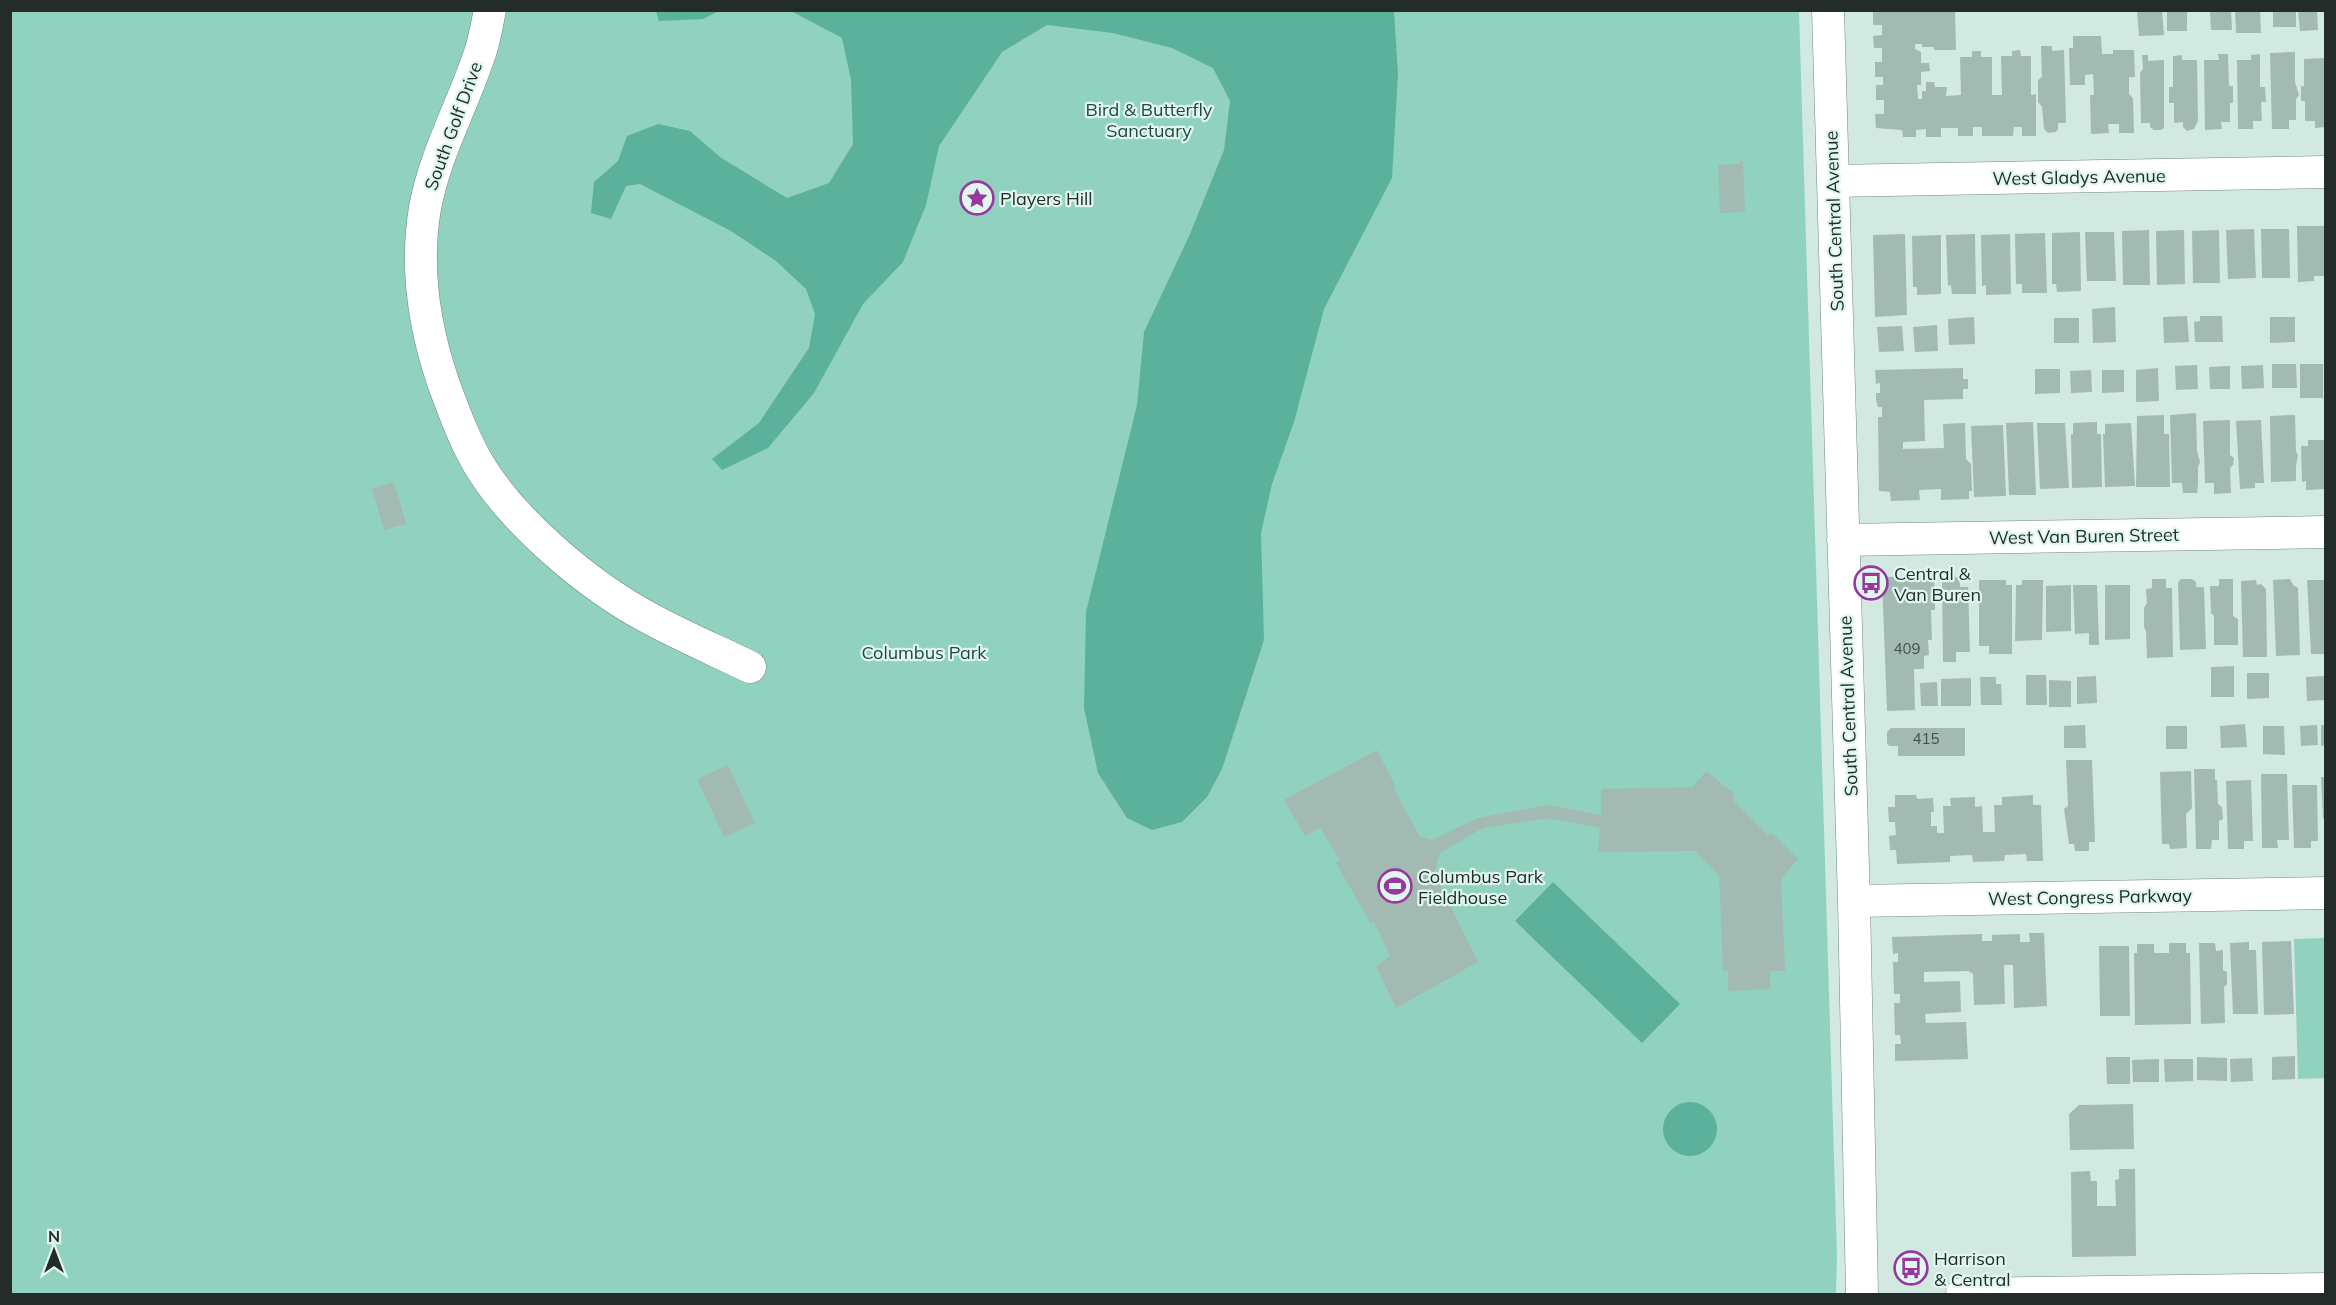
<svg xmlns="http://www.w3.org/2000/svg" width="2336" height="1305" font-family="Mulish,sans-serif">
	<style>
		.green { fill: #90d2bf }
		.water { fill: #5cb19b }
		.building { fill: #a3bab2 }
		.lines { fill: none; stroke-linecap: round; stroke-linejoin: round }
		.minor-casing { stroke: #728881; stroke-width: 33 }
		.minor { stroke: #fff; stroke-width: 32 }
		.labels { text-anchor: middle; dominant-baseline: central; stroke-width: 4.5; stroke-linejoin: round; paint-order: stroke }
		.number-label { font-size: 15px; fill: #43504b }
		.park-label { font-size: 18px; fill: #21473e; stroke: #dff7ef }
		.street-label { font-size: 18px; fill: #232c29; stroke: #dff7ef }
		.poi-label { font-size: 18px; fill: #232c29; stroke: #dff7ef; text-anchor: start }
	</style>
	<rect width="100%" height="100%" fill="#d2e9e2"/>
	<path class="green" d="M 10,11 L 1799,11 L 1837,1256 L 1836,1294 L 11,1294 Z
		M 2325,938 L 2325,1078 L 2298,1079 L 2294,939 Z"/>
	<path class="water" d="M 656,11 L 656,10 L 719,11 L 703,19 L 659,21 Z
		M 791,11 L 1394,11 L 1398,74 L 1392,178 L 1324,309 L 1294,422 L 1272,484 L 1261,533 L 1264,640 L 1222,769 L 1207,797 L 1182,822 L 1152,830 L 1127,818 L 1098,773 L 1084,708 L 1086,612 L 1137,405 L 1144,332 L 1190,234 L 1224,150 L 1230,101 L 1213,68 L 1172,48 L 1113,33 L 1047,25 L 1002,52 L 939,146 L 926,205 L 903,262 L 863,304 L 814,393 L 768,448 L 722,470 L 712,459 L 759,423 L 809,348 L 815,314 L 806,289 L 776,261 L 731,231 L 640,184 L 626,186 L 611,219 L 591,213 L 594,182 L 618,161 L 627,136 L 658,124 L 690,131 L 720,157 L 787,198 L 829,183 L 853,144 L 851,80 L 842,38 Z
		M 1553,882 L 1680,1004 L 1642,1043 L 1515,921 Z
		M1663 1129a27 27 0 1 1 54 0a27 27 0 1 1-54 0Z"/>
	<path class="building" d="M 1955,10 L 1956,50 L 1934,50 L 1934,47 L 1922,47 L 1922,44 L 1915,44 L 1915,49 L 1921,52 L 1921,63 L 1929,63 L 1930,71 L 1921,72 L 1921,85 L 1917,85 L 1918,99 L 1922,99 L 1922,91 L 1926,91 L 1926,82 L 1934,82 L 1935,87 L 1947,87 L 1946,96 L 1961,95 L 1960,57 L 1972,57 L 1972,51 L 1981,51 L 1981,57 L 1992,57 L 1992,95 L 2002,95 L 2001,56 L 2012,56 L 2012,51 L 2020,50 L 2021,56 L 2031,56 L 2031,95 L 2036,94 L 2036,136 L 2022,136 L 2022,127 L 2014,127 L 2013,136 L 1982,136 L 1982,127 L 1973,127 L 1973,136 L 1958,136 L 1958,128 L 1941,128 L 1941,137 L 1926,137 L 1926,129 L 1916,130 L 1916,137 L 1903,137 L 1902,130 L 1876,128 L 1875,114 L 1884,114 L 1884,100 L 1876,100 L 1876,85 L 1883,85 L 1883,77 L 1875,77 L 1875,62 L 1882,62 L 1882,48 L 1874,48 L 1873,36 L 1882,35 L 1882,25 L 1873,25 L 1873,11 Z
		M 2137,10 L 2162,10 L 2164,35 L 2139,36 Z
		M 2167,10 L 2187,10 L 2187,31 L 2167,31 Z
		M 2210,10 L 2231,10 L 2232,30 L 2211,30 Z
		M 2235,10 L 2260,10 L 2261,33 L 2236,33 Z
		M 2273,10 L 2296,10 L 2296,27 L 2273,27 Z
		M 2298,10 L 2317,10 L 2318,30 L 2300,31 Z
		M 2073,36 L 2101,36 L 2102,54 L 2113,54 L 2113,50 L 2134,50 L 2135,77 L 2129,77 L 2129,94 L 2133,98 L 2134,133 L 2119,133 L 2119,124 L 2108,124 L 2109,133 L 2091,134 L 2090,95 L 2094,95 L 2093,74 L 2085,75 L 2085,85 L 2070,85 L 2069,48 L 2073,48 Z
		M 2041,46 L 2052,46 L 2052,51 L 2064,50 L 2066,123 L 2058,123 L 2058,129 L 2056,132 L 2048,133 L 2044,129 L 2042,107 L 2038,102 L 2038,80 L 2042,77 Z
		M 2295,52 L 2295,82 L 2299,95 L 2296,99 L 2296,120 L 2289,120 L 2289,129 L 2272,129 L 2270,53 Z
		M 2218,54 L 2228,54 L 2229,86 L 2233,86 L 2233,103 L 2230,103 L 2230,122 L 2221,122 L 2222,129 L 2205,130 L 2204,60 L 2219,60 Z
		M 2260,54 L 2260,87 L 2265,87 L 2266,102 L 2261,102 L 2262,121 L 2253,121 L 2253,129 L 2238,129 L 2237,60 L 2251,60 L 2251,55 Z
		M 2142,55 L 2148,55 L 2148,61 L 2164,60 L 2164,128 L 2161,130 L 2154,130 L 2150,127 L 2150,123 L 2141,123 L 2140,73 L 2143,69 Z
		M 2182,55 L 2182,60 L 2197,60 L 2198,121 L 2194,129 L 2187,131 L 2183,127 L 2183,122 L 2174,123 L 2174,103 L 2169,103 L 2169,87 L 2173,87 L 2173,56 Z
		M 2326,58 L 2326,127 L 2315,128 L 2315,121 L 2305,121 L 2305,101 L 2301,101 L 2301,86 L 2304,86 L 2304,59 Z
		M 1740,162 L 1743,162 L 1745,212 L 1720,213 L 1718,165 L 1740,164 Z
		M 2297,226 L 2324,226 L 2325,276 L 2314,276 L 2314,281 L 2298,282 Z
		M 2254,229 L 2256,278 L 2228,279 L 2226,230 Z
		M 2261,229 L 2289,229 L 2290,278 L 2262,278 Z
		M 2149,230 L 2150,285 L 2123,285 L 2122,231 Z
		M 2184,230 L 2185,284 L 2157,285 L 2156,231 Z
		M 2219,230 L 2220,283 L 2193,283 L 2192,231 Z
		M 2080,232 L 2081,291 L 2057,292 L 2056,284 L 2052,284 L 2052,233 Z
		M 2085,232 L 2114,232 L 2116,281 L 2087,281 Z
		M 2045,233 L 2047,293 L 2022,293 L 2022,284 L 2016,284 L 2015,234 Z
		M 1905,234 L 1907,315 L 1875,317 L 1873,235 Z
		M 1975,234 L 1976,294 L 1952,294 L 1951,285 L 1948,286 L 1946,235 Z
		M 2010,234 L 2011,294 L 1986,295 L 1986,285 L 1982,286 L 1981,235 Z
		M 1941,235 L 1941,294 L 1917,295 L 1917,287 L 1913,287 L 1912,236 Z
		M 2115,307 L 2116,342 L 2093,343 L 2092,309 Z
		M 2187,316 L 2189,342 L 2164,343 L 2163,317 Z
		M 2200,316 L 2222,316 L 2223,342 L 2195,342 L 2194,322 L 2200,321 Z
		M 1974,317 L 1975,344 L 1949,345 L 1948,319 Z
		M 2270,317 L 2295,317 L 2295,342 L 2270,343 Z
		M 2054,318 L 2079,318 L 2079,343 L 2054,343 Z
		M 1937,325 L 1938,351 L 1915,352 L 1913,327 Z
		M 1902,326 L 1904,351 L 1879,352 L 1877,327 Z
		M 2272,364 L 2296,364 L 2297,388 L 2272,388 Z
		M 2300,364 L 2323,364 L 2323,398 L 2300,398 Z
		M 2197,365 L 2198,389 L 2176,390 L 2175,366 Z
		M 2263,365 L 2264,388 L 2242,389 L 2241,366 Z
		M 2230,366 L 2230,389 L 2210,389 L 2209,367 Z
		M 1963,368 L 1963,379 L 1968,379 L 1968,389 L 1963,389 L 1963,399 L 1924,400 L 1925,441 L 1903,442 L 1903,449 L 1944,448 L 1943,424 L 1965,423 L 1966,459 L 1971,464 L 1972,491 L 1969,491 L 1969,499 L 1941,500 L 1941,489 L 1919,490 L 1920,500 L 1891,501 L 1890,492 L 1879,491 L 1878,417 L 1882,417 L 1882,407 L 1878,407 L 1876,400 L 1876,393 L 1880,393 L 1880,383 L 1876,384 L 1875,370 Z
		M 2158,368 L 2159,401 L 2136,402 L 2136,370 Z
		M 2035,369 L 2060,369 L 2060,393 L 2035,394 Z
		M 2091,370 L 2092,392 L 2071,393 L 2070,371 Z
		M 2102,370 L 2124,370 L 2124,392 L 2102,393 Z
		M 2196,413 L 2197,451 L 2200,462 L 2198,467 L 2198,484 L 2197,493 L 2183,493 L 2182,483 L 2172,483 L 2170,415 Z
		M 2164,415 L 2164,434 L 2169,434 L 2170,487 L 2136,487 L 2137,416 Z
		M 2295,415 L 2296,451 L 2298,455 L 2296,466 L 2296,481 L 2271,482 L 2270,416 Z
		M 2230,420 L 2230,455 L 2234,458 L 2233,465 L 2230,468 L 2231,493 L 2214,494 L 2214,483 L 2205,483 L 2203,421 Z
		M 2261,420 L 2264,483 L 2255,483 L 2255,488 L 2240,489 L 2236,421 Z
		M 2033,422 L 2036,495 L 2009,495 L 2006,423 Z
		M 2097,422 L 2097,434 L 2101,434 L 2102,487 L 2072,488 L 2071,434 L 2073,434 L 2073,423 Z
		M 2037,423 L 2065,423 L 2069,488 L 2040,489 Z
		M 2131,423 L 2135,486 L 2105,487 L 2103,434 L 2105,434 L 2105,424 Z
		M 2003,425 L 2006,496 L 1974,497 L 1971,426 Z
		M 2308,440 L 2326,440 L 2326,489 L 2306,490 L 2306,481 L 2302,482 L 2301,446 L 2308,446 Z
		M 394,482 L 406,524 L 384,530 L 372,488 Z
		M 1934,575 L 1935,610 L 1931,610 L 1932,640 L 1928,640 L 1929,655 L 1924,656 L 1924,669 L 1914,669 L 1915,710 L 1887,711 L 1882,580 L 1888,577 Z
		M 1942,577 L 1959,577 L 1960,587 L 1968,587 L 1970,652 L 1956,652 L 1956,662 L 1943,662 Z
		M 2152,579 L 2166,579 L 2166,588 L 2172,588 L 2173,657 L 2147,658 L 2146,631 L 2144,627 L 2144,608 L 2147,603 L 2146,589 L 2152,588 Z
		M 2181,579 L 2192,579 L 2196,582 L 2196,587 L 2204,587 L 2206,649 L 2180,650 L 2178,583 Z
		M 2219,579 L 2233,579 L 2233,616 L 2238,619 L 2238,645 L 2214,645 L 2214,616 L 2211,613 L 2210,586 L 2219,586 Z
		M 2290,579 L 2293,585 L 2298,588 L 2300,655 L 2276,656 L 2273,580 Z
		M 1979,580 L 2006,580 L 2006,585 L 2012,585 L 2012,654 L 1989,654 L 1989,646 L 1979,646 Z
		M 2022,580 L 2043,580 L 2042,640 L 2015,641 L 2016,585 L 2022,585 Z
		M 2256,580 L 2257,585 L 2261,584 L 2266,589 L 2267,657 L 2243,657 L 2241,581 Z
		M 2307,580 L 2325,580 L 2326,654 L 2311,654 Z
		M 2071,585 L 2071,631 L 2046,632 L 2046,586 Z
		M 2073,585 L 2097,585 L 2099,645 L 2089,645 L 2089,633 L 2075,634 Z
		M 2105,585 L 2130,585 L 2130,639 L 2105,640 Z
		M 2234,666 L 2234,697 L 2211,697 L 2211,667 Z
		M 2247,673 L 2269,673 L 2269,698 L 2247,699 Z
		M 2026,675 L 2046,675 L 2047,705 L 2026,705 Z
		M 2096,676 L 2097,703 L 2077,704 L 2077,677 Z
		M 2326,676 L 2326,700 L 2307,701 L 2306,677 Z
		M 1980,677 L 1996,677 L 1996,684 L 2001,684 L 2002,705 L 1981,705 Z
		M 1971,678 L 1971,706 L 1941,706 L 1941,679 Z
		M 2049,680 L 2071,681 L 2071,707 L 2049,707 Z
		M 1937,682 L 1938,706 L 1921,706 L 1920,683 Z
		M 2245,724 L 2247,747 L 2221,748 L 2220,726 Z
		M 2085,725 L 2086,748 L 2064,748 L 2064,726 Z
		M 2317,725 L 2318,745 L 2301,746 L 2300,726 Z
		M 2321,725 L 2326,725 L 2326,745 L 2321,746 Z
		M 2166,726 L 2187,726 L 2187,749 L 2166,749 Z
		M 2263,726 L 2284,726 L 2285,755 L 2263,754 Z
		M 1891,728 L 1965,728 L 1965,756 L 1898,756 L 1898,746 L 1889,746 L 1887,743 L 1887,732 Z
		M 1377,750 L 1395,785 L 1393,787 L 1420,837 L 1432,840 L 1478,818 L 1548,805 L 1601,815 L 1601,789 L 1693,787 L 1706,771 L 1735,794 L 1733,800 L 1768,835 L 1772,833 L 1798,859 L 1781,879 L 1785,971 L 1770,971 L 1770,989 L 1728,991 L 1728,971 L 1723,971 L 1719,875 L 1695,851 L 1598,852 L 1600,828 L 1548,818 L 1483,828 L 1440,853 L 1434,873 L 1478,962 L 1396,1008 L 1376,966 L 1390,956 L 1374,921 L 1371,924 L 1336,863 L 1340,860 L 1320,828 L 1305,836 L 1284,800 Z
		M 2066,760 L 2092,760 L 2095,842 L 2089,842 L 2089,851 L 2075,851 L 2074,844 L 2069,844 L 2064,809 L 2068,806 Z
		M 728,765 L 755,823 L 724,837 L 697,779 Z
		M 2194,769 L 2215,769 L 2215,780 L 2217,780 L 2218,804 L 2222,807 L 2223,819 L 2219,821 L 2219,840 L 2212,840 L 2211,849 L 2196,849 Z
		M 2191,771 L 2192,808 L 2186,814 L 2187,848 L 2170,849 L 2169,844 L 2162,844 L 2160,772 Z
		M 2261,774 L 2287,774 L 2289,840 L 2277,840 L 2278,848 L 2262,848 Z
		M 2321,777 L 2326,777 L 2326,822 L 2323,818 Z
		M 2251,780 L 2253,841 L 2244,841 L 2244,849 L 2228,849 L 2226,781 Z
		M 2292,785 L 2317,785 L 2318,841 L 2311,841 L 2311,848 L 2294,848 Z
		M 1895,795 L 1916,795 L 1917,799 L 1933,798 L 1934,812 L 1931,812 L 1931,826 L 1937,826 L 1937,833 L 1944,833 L 1943,806 L 1951,806 L 1950,798 L 1975,797 L 1975,807 L 1982,806 L 1983,832 L 1995,832 L 1994,805 L 2002,805 L 2002,797 L 2033,795 L 2033,805 L 2041,805 L 2043,861 L 2027,861 L 2026,854 L 2005,855 L 2004,861 L 1973,862 L 1972,855 L 1950,856 L 1950,862 L 1897,864 L 1896,850 L 1890,850 L 1889,836 L 1896,835 L 1895,822 L 1889,822 L 1888,807 L 1895,807 Z
		M 2029,933 L 2044,933 L 2047,1006 L 2014,1008 L 2013,965 L 2004,965 L 2005,1004 L 1974,1005 L 1973,974 L 1968,971 L 1924,972 L 1924,982 L 1960,981 L 1961,1012 L 1925,1014 L 1926,1023 L 1966,1022 L 1968,1059 L 1895,1061 L 1895,1044 L 1901,1044 L 1900,1035 L 1895,1035 L 1894,1003 L 1900,1003 L 1900,994 L 1894,994 L 1893,962 L 1898,962 L 1898,953 L 1893,954 L 1892,937 L 1982,934 L 1982,941 L 1992,941 L 1992,935 L 2020,934 L 2020,942 L 2030,942 Z
		M 2291,941 L 2294,1014 L 2264,1015 L 2262,942 Z
		M 2249,942 L 2249,950 L 2256,950 L 2258,1014 L 2233,1014 L 2230,943 Z
		M 2169,943 L 2186,943 L 2186,953 L 2190,953 L 2191,1024 L 2135,1025 L 2134,953 L 2137,953 L 2137,944 L 2154,944 L 2154,953 L 2169,953 Z
		M 2199,943 L 2215,943 L 2216,951 L 2223,950 L 2223,970 L 2227,972 L 2227,984 L 2224,987 L 2225,1023 L 2201,1024 Z
		M 2099,946 L 2129,946 L 2130,1016 L 2100,1016 Z
		M 2295,1056 L 2295,1079 L 2272,1080 L 2272,1057 Z
		M 2106,1057 L 2130,1057 L 2130,1084 L 2107,1084 Z
		M 2197,1057 L 2227,1058 L 2227,1081 L 2197,1080 Z
		M 2252,1058 L 2253,1081 L 2231,1082 L 2230,1059 Z
		M 2159,1059 L 2159,1082 L 2133,1082 L 2132,1060 Z
		M 2164,1059 L 2193,1059 L 2193,1081 L 2165,1082 Z
		M 2133,1104 L 2134,1149 L 2070,1150 L 2069,1114 L 2079,1105 Z
		M 2119,1169 L 2135,1169 L 2136,1256 L 2072,1257 L 2071,1172 L 2090,1171 L 2091,1181 L 2097,1181 L 2097,1206 L 2116,1206 L 2115,1180 L 2119,1179 Z"/>
	<g class="lines">
		<defs>
			<path id="minor" d="M 490,10 C 487,24 485,37 481,50 C 464,103 435,153 425,208 C 415,267 424,326 443,382 C 453,409 464,440 479,465 C 514,523 589,586 649,618 C 682,636 717,651 750,667
				M 1828,10 L 1854,901 L 1862,1294
				M 1833,181 L 2326,172
				M 1843,540 L 2326,532
				M 1854,901 L 2326,893
				M 1962,1294 L 2326,1289"/>
		</defs>
		<use href="#minor" class="minor-casing"/>
		<use href="#minor" class="minor"/>
	</g>
	<defs>
		<symbol id="sight-ring" viewBox="-11 -11 22 22"><circle r="9.5" fill="#dff7ef" stroke="#97379f" stroke-width="1.5"/><path d="M0-6L1.8-2.2L6-1.7L2.9 1.2L3.7 5.4L0 3.3L-3.7 5.4L-2.9 1.2L-6-1.7L-1.8-2.2Z" fill="#97379f"/></symbol>
		<symbol id="bus-ring" viewBox="-11 -11 22 22"><circle r="9.5" fill="#dff7ef" stroke="#97379f" stroke-width="1.5"/><path d="M-5-6H5V4H4V6H2V4H-2V6H-4V4H-5ZM-3.5-4V0h7V-4ZM-3.5 1.2v1.5H-2V1.2ZM2 1.2v1.5H3.5V1.2Z" fill="#97379f"/></symbol>
		<symbol id="stadium-ring" viewBox="-11 -11 22 22"><circle r="9.5" fill="#dff7ef" stroke="#97379f" stroke-width="1.5"/><path d="M0-5a6.5 5 0 1 0 0 10a6.5 5 0 1 0 0-10ZM-3.5-1.8h7v3.6h-7Z" fill="#97379f"/></symbol>
	</defs>
	<g fill-rule="evenodd">
		<use href="#sight-ring" x="958" y="179" width="38" height="38"/>
		<use href="#bus-ring" x="1852" y="564" width="38" height="38"/>
		<use href="#stadium-ring" x="1376" y="867" width="38" height="38"/>
		<use href="#bus-ring" x="1892" y="1249" width="38" height="38"/>
	</g>
	<g class="labels">
		<g class="number-label">
			<text x="1907" y="648">409</text>
			<text x="1926" y="738">415</text>
		</g>
		<g class="park-label">
			<text x="1149" y="109">Bird &amp; Butterfly<tspan x="1149" dy="21">Sanctuary</tspan></text>
			<text x="924" y="652">Columbus Park</text>
		</g>
		<g class="street-label">
			<text transform="translate(453 126) rotate(-70)">South Golf Drive</text>
			<text transform="translate(2079 177) rotate(-1)">West Gladys Avenue</text>
			<text transform="translate(1834 221) rotate(-92)">South Central Avenue</text>
			<text transform="translate(2084 536) rotate(-1)">West Van Buren Street</text>
			<text transform="translate(1848 706) rotate(-92)">South Central Avenue</text>
			<text transform="translate(2090 897) rotate(-1)">West Congress Parkway</text>
		</g>
		<g class="poi-label">
			<text x="1000" y="198">Players Hill</text>
			<text x="1894" y="573">Central &amp;<tspan x="1894" dy="21">Van Buren</tspan></text>
			<text x="1418" y="876">Columbus Park<tspan x="1418" dy="21">Fieldhouse</tspan></text>
			<text x="1934" y="1258">Harrison<tspan x="1934" dy="21">&amp; Central</tspan></text>
		</g>
	</g>
	<rect width="2336" height="1305" fill="none" stroke="#232c29" stroke-width="24"/>
	<g transform="translate(54 1251)" stroke="#dff7ef" stroke-width="4.5" paint-order="stroke">
	<path d="M0-4.5L10 22L0 15L-10 22Z" fill="#232c29"/>
	<text y="-9" font-size="16" font-weight="bold" text-anchor="middle" fill="#232c29">N</text>
	</g>
</svg>
